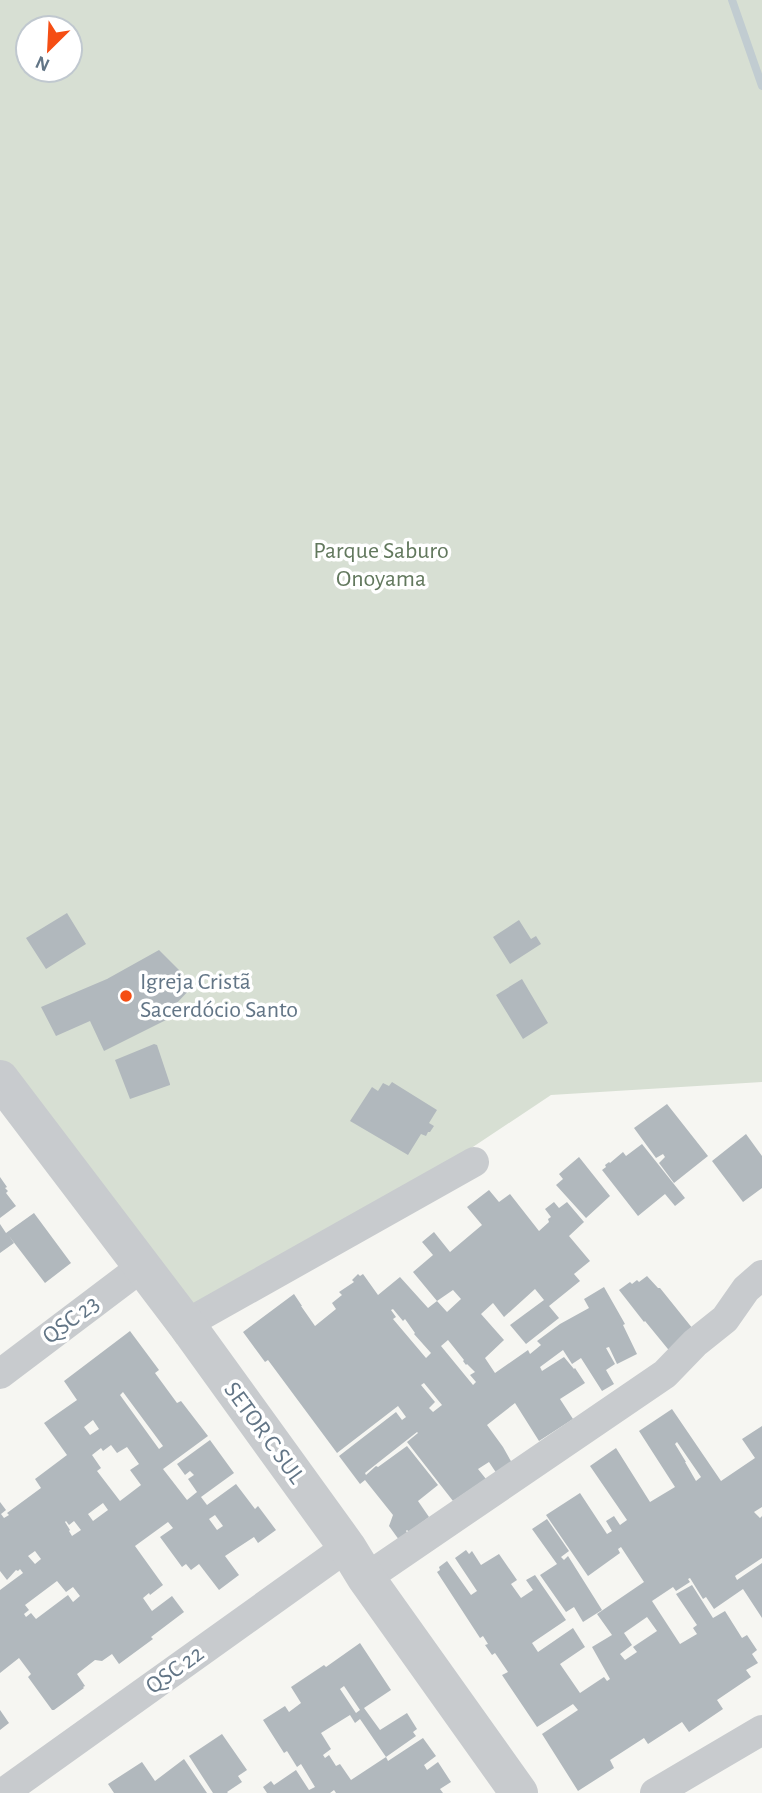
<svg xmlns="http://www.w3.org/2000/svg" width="762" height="1793" font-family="'Alegreya Sans',sans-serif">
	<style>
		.green { fill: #d7dfd3; fill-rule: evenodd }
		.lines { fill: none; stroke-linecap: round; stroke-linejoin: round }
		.stream { stroke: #c1ccd1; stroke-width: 8 }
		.building { fill: #b1b8bd; fill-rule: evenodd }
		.minor { stroke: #c8cbce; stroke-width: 30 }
		.tertiary { stroke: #c8cbce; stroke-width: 38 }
		.poi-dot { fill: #f54e14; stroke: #fff; stroke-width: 2.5 }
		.labels { text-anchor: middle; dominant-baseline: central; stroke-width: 7; stroke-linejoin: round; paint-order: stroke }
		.park-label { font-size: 24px; fill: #62785d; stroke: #fff }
		.poi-label { font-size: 24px; fill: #627586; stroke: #fff; text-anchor: start }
		.street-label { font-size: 24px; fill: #627586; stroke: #fff }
	</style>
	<rect width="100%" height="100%" fill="#f6f6f2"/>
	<path class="green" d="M 0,0 L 762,0 L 762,1082 L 551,1095 L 177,1344 L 0,1094 ZM 28,28 L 70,28 L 70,70 L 28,70 Z"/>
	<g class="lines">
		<path class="stream" d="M 732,0 L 762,86"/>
	</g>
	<path class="building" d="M 67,913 L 86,944 L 46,969 L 26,938 Z
		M 519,920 L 531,939 L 536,936 L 541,944 L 510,964 L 493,937 Z
		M 159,950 L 194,985 L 174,1006 L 176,1015 L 104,1051 L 90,1021 L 56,1036 L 41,1007 L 107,979 Z
		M 522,979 L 548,1023 L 523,1039 L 496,995 Z
		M 154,1044 L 157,1045 L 170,1084 L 170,1085 L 130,1099 L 115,1060 Z
		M 392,1082 L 437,1110 L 429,1123 L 434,1126 L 430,1132 L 428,1132 L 426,1136 L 421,1134 L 408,1155 L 350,1121 L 372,1087 L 378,1091 L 383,1083 L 389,1086 Z
		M 667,1104 L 708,1156 L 674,1183 L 659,1163 L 665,1157 L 663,1154 L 656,1158 L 634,1128 Z
		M 746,1134 L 762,1156 L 762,1188 L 743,1202 L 712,1161 Z
		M 642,1144 L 685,1198 L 675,1206 L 665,1194 L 638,1216 L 602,1170 L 606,1167 L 605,1165 L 609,1162 L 610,1163 L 623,1152 L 626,1156 Z
		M 579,1157 L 610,1196 L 586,1218 L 556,1185 L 563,1179 L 559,1174 Z
		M 0,1177 L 7,1187 L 5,1188 L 8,1191 L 6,1193 L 16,1206 L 0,1218 Z
		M 489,1190 L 499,1202 L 510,1194 L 539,1231 L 549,1222 L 548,1219 L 551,1217 L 545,1209 L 554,1202 L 559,1208 L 567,1202 L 584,1222 L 569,1236 L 590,1261 L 574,1274 L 580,1281 L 549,1306 L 559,1318 L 526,1344 L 510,1325 L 544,1300 L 535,1289 L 504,1317 L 493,1303 L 481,1314 L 504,1340 L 485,1358 L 495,1373 L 528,1350 L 530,1354 L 541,1345 L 537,1341 L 560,1324 L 589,1308 L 584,1299 L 604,1287 L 625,1324 L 623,1325 L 637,1354 L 617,1364 L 609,1347 L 606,1348 L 615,1364 L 606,1370 L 614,1384 L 602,1391 L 581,1358 L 572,1364 L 563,1350 L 540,1367 L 542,1371 L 564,1357 L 574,1369 L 575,1368 L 585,1383 L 560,1399 L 573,1419 L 539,1441 L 515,1403 L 487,1425 L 503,1447 L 512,1463 L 497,1474 L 489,1462 L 478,1469 L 486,1479 L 453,1501 L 407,1442 L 418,1433 L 417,1432 L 365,1473 L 366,1475 L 376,1466 L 378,1467 L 407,1446 L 438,1485 L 418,1501 L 429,1517 L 409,1532 L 407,1530 L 406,1531 L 411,1538 L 402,1544 L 389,1526 L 393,1515 L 365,1480 L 360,1484 L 339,1456 L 396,1412 L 402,1420 L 406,1417 L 398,1406 L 337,1453 L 268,1360 L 265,1362 L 243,1332 L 294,1294 L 302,1306 L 301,1306 L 315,1326 L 336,1309 L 332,1303 L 342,1295 L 339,1292 L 354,1282 L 352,1280 L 358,1274 L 360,1276 L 363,1274 L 378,1295 L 400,1277 L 428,1308 L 437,1301 L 447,1312 L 461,1299 L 453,1290 L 437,1301 L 413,1272 L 433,1255 L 422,1242 L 434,1232 L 450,1252 L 482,1225 L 467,1207 ZM 393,1309 L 403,1321 L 405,1319 L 415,1333 L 414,1334 L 431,1353 L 426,1358 L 393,1319 L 396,1317 L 391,1310 ZM 448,1340 L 464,1360 L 463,1361 L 466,1365 L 467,1364 L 475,1372 L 470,1375 L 476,1382 L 473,1385 L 441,1346 ZM 424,1383 L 442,1405 L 433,1412 L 429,1408 L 435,1402 L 421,1385 Z
		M 34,1213 L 71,1263 L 45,1283 L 9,1236 L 14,1243 L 0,1253 L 0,1224 L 6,1233 Z
		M 647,1276 L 658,1288 L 660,1288 L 697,1334 L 672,1354 L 645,1321 L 644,1322 L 619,1290 L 630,1282 L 632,1284 L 637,1280 L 639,1282 Z
		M 130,1331 L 159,1370 L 155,1373 L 177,1403 L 181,1401 L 208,1436 L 163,1469 L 187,1500 L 197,1492 L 188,1479 L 194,1475 L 190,1471 L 185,1475 L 177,1464 L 210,1440 L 234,1473 L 201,1497 L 207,1505 L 236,1484 L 255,1509 L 258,1506 L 276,1530 L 258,1543 L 254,1537 L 225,1556 L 239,1575 L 219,1590 L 199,1564 L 191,1570 L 186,1564 L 182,1567 L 160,1537 L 173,1528 L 168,1522 L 135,1546 L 163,1585 L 150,1595 L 149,1593 L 143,1598 L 152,1611 L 172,1596 L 184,1612 L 151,1637 L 153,1639 L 119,1664 L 112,1654 L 102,1661 L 95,1660 L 77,1674 L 85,1686 L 83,1687 L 84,1688 L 54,1710 L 52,1710 L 28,1677 L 31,1674 L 19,1658 L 0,1673 L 0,1590 L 23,1573 L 20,1569 L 18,1571 L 16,1570 L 7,1580 L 0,1571 L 0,1502 L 6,1510 L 1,1514 L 4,1518 L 9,1515 L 7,1513 L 41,1488 L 35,1479 L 67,1455 L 44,1423 L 77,1400 L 64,1381 ZM 123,1392 L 163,1446 L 159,1449 L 120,1395 ZM 93,1420 L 99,1429 L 90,1435 L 84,1427 ZM 111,1445 L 117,1453 L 127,1447 L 139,1464 L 130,1470 L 141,1485 L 120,1501 L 97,1471 L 101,1468 L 92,1455 L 101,1448 L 103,1451 ZM 103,1503 L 108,1510 L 93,1521 L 88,1514 ZM 215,1515 L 223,1526 L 217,1530 L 209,1519 ZM 66,1521 L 69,1525 L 74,1521 L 81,1530 L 72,1536 L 69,1531 L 70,1530 L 65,1522 ZM 35,1551 L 41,1559 L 35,1564 L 28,1556 ZM 57,1581 L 66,1592 L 73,1587 L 80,1596 L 73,1602 L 68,1595 L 36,1619 L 31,1613 L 26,1617 L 24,1614 L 29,1610 L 25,1605 Z
		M 672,1409 L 721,1481 L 755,1458 L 742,1439 L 762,1426 L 762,1507 L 754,1512 L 760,1518 L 762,1516 L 762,1558 L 735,1576 L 737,1580 L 762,1563 L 762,1618 L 743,1589 L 714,1609 L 706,1597 L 703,1599 L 690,1578 L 688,1579 L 690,1582 L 676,1591 L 673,1587 L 652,1601 L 680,1644 L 697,1634 L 693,1628 L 697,1625 L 676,1594 L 692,1585 L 713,1618 L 725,1611 L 742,1638 L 747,1635 L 757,1650 L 752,1654 L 758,1663 L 746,1670 L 751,1677 L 717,1700 L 723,1709 L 689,1732 L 682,1722 L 648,1744 L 644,1738 L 610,1760 L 614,1768 L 578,1791 L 542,1734 L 578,1710 L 573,1704 L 537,1727 L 502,1675 L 508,1672 L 495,1653 L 492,1655 L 485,1645 L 488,1644 L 483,1636 L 480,1638 L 437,1572 L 440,1570 L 439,1567 L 447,1561 L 471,1595 L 477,1591 L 455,1558 L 466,1550 L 469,1554 L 472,1551 L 481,1565 L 499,1554 L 517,1580 L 511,1584 L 521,1598 L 533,1590 L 526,1580 L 535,1575 L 566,1620 L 532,1643 L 538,1652 L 573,1628 L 585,1647 L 560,1664 L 580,1693 L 604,1677 L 607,1681 L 610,1679 L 592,1647 L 612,1635 L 597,1614 L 644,1582 L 621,1547 L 618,1549 L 620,1553 L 588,1576 L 546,1515 L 580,1493 L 607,1534 L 612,1531 L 606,1521 L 614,1516 L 620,1525 L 627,1520 L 590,1466 L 616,1448 L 650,1502 L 675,1487 L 639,1431 ZM 677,1442 L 701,1477 L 696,1481 L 685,1462 L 686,1462 L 675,1444 ZM 647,1617 L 657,1631 L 633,1647 L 637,1652 L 625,1660 L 620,1654 L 632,1645 L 624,1633 Z
		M 547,1519 L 569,1551 L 561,1557 L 564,1560 L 568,1556 L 602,1610 L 583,1622 L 574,1607 L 566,1612 L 540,1575 L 557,1564 L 532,1529 Z
		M 360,1643 L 391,1690 L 364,1708 L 380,1730 L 407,1713 L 417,1729 L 413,1732 L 416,1736 L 386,1757 L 360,1719 L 355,1723 L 350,1715 L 321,1733 L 331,1749 L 323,1755 L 325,1758 L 329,1755 L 336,1766 L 340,1764 L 351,1780 L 386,1757 L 388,1761 L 423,1738 L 436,1756 L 424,1765 L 427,1770 L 438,1762 L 451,1782 L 440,1789 L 443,1793 L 336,1793 L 334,1790 L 330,1793 L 267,1793 L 263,1787 L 271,1781 L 274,1785 L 296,1770 L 309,1790 L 315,1787 L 301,1764 L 297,1767 L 287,1751 L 284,1753 L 263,1720 L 285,1706 L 289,1712 L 301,1703 L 291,1687 L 324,1665 L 326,1667 ZM 344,1686 L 360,1710 L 356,1713 L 340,1689 Z
		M 0,1710 L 9,1723 L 0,1730 Z
		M 222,1734 L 247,1770 L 238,1776 L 242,1782 L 227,1792 L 228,1793 L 213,1793 L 189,1756 Z
		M 184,1759 L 207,1793 L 114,1793 L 108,1784 L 142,1762 L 155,1781 Z"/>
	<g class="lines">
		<path class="minor" d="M 186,1324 L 474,1162
			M 0,1374 L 143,1266
			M 366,1578 L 665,1374 L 695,1343 L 725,1319 L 746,1289 L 762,1275
			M 3,1793 L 347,1547
			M 655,1793 L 762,1730"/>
		<path class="tertiary" d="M 0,1079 L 186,1324 L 347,1547 L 366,1578 L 519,1793"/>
	</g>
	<circle class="poi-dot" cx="126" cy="996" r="7"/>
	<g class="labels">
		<g class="park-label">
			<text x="381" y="551">Parque Saburo<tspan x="381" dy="28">Onoyama</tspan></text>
		</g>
		<g class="poi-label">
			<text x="140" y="982">Igreja Cristã<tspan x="140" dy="28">Sacerdócio Santo</tspan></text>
		</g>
		<g class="street-label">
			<text transform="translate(71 1320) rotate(-37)">QSC 23</text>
			<text transform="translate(264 1433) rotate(54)">SETOR C SUL</text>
			<text transform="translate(175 1670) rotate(-36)">QSC 22</text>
		</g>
	</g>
	<g transform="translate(49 49) rotate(204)"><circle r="33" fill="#ffffff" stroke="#c0c8cf" stroke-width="2"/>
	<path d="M0-5L12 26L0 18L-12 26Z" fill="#f54e14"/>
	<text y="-10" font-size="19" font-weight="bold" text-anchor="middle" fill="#627586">N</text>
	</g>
</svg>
